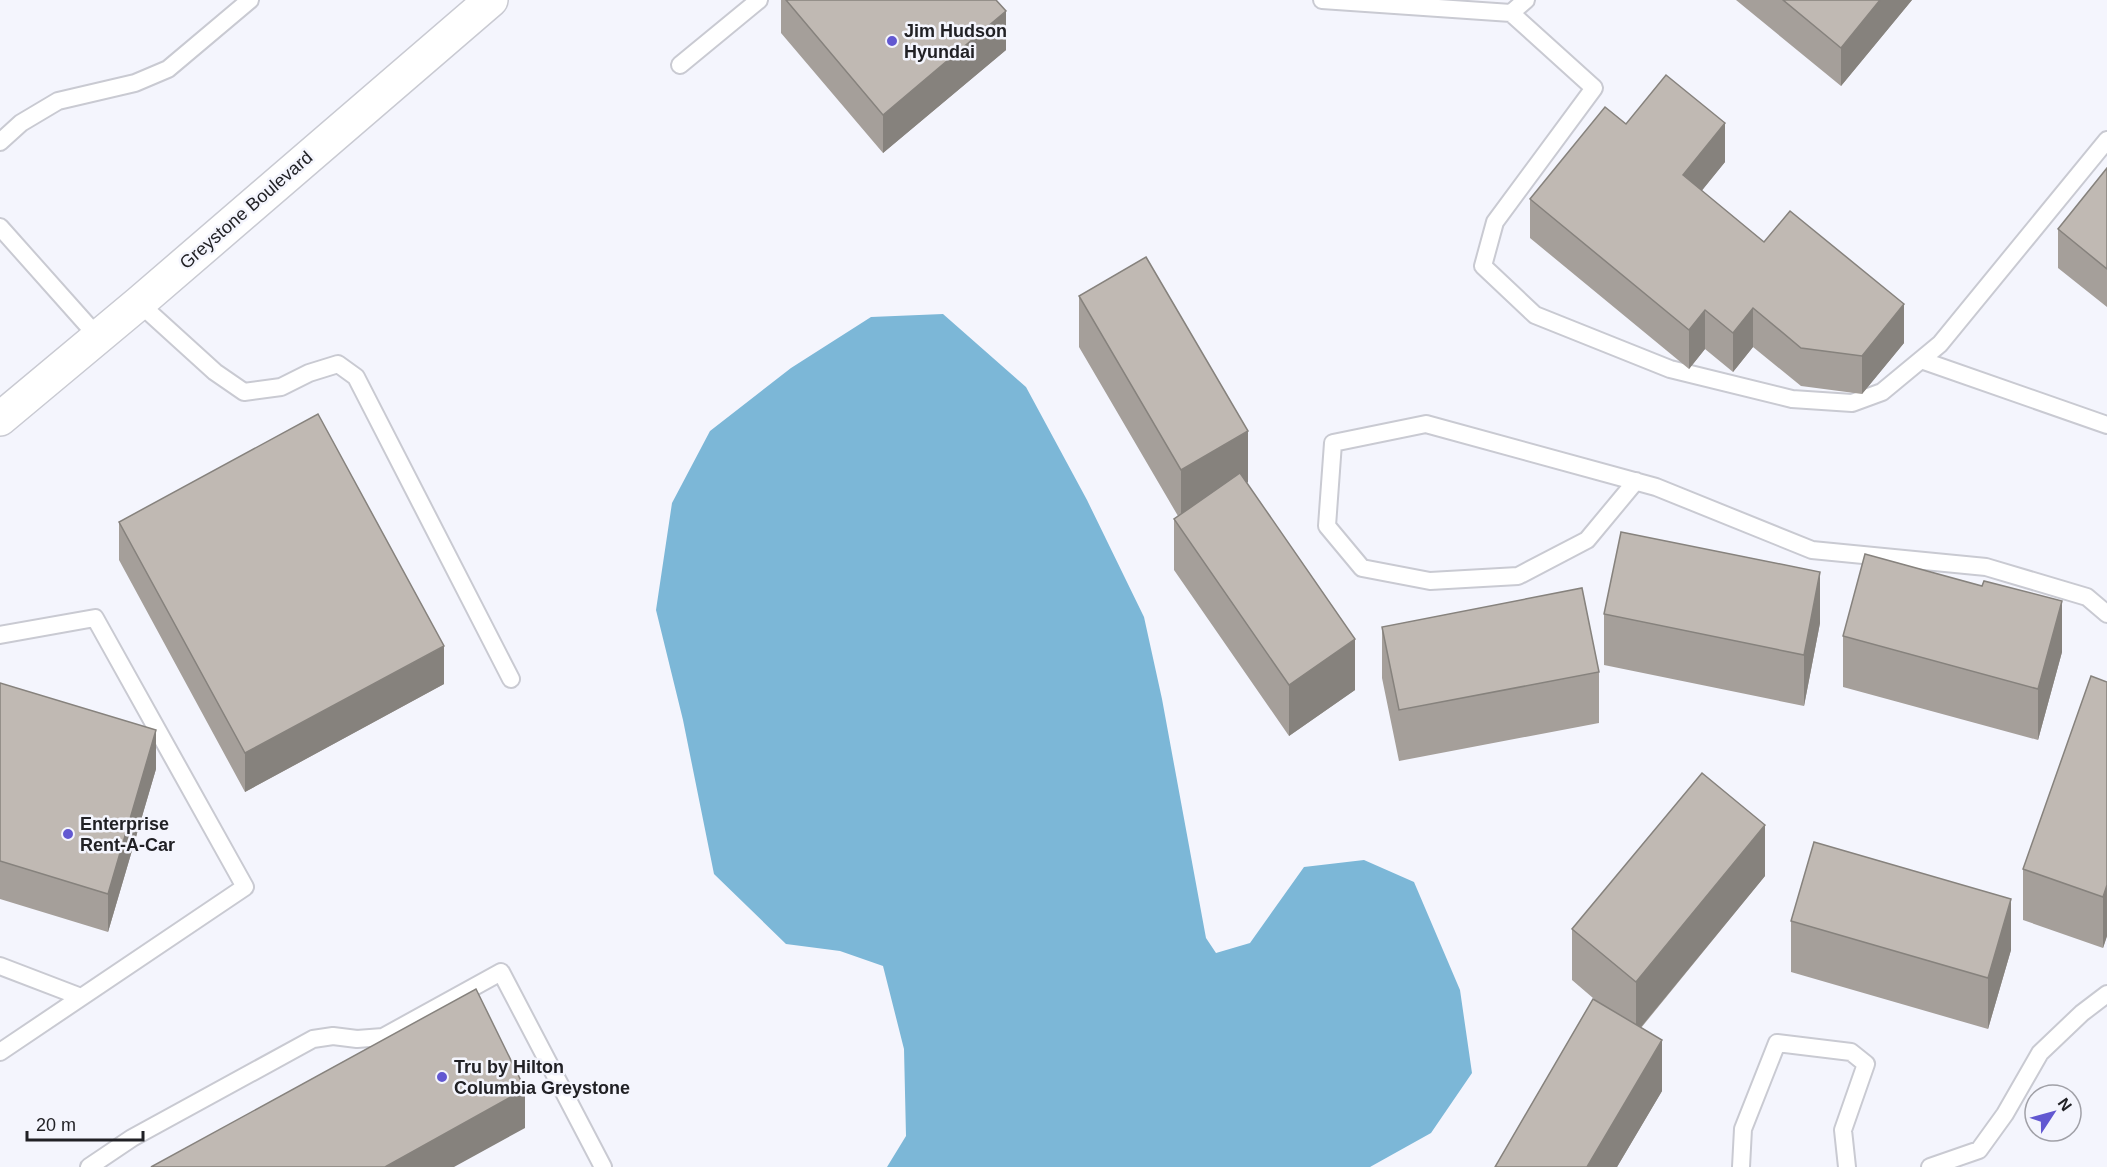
<svg xmlns="http://www.w3.org/2000/svg" width="2107" height="1167" font-family="Helvetica,sans-serif">
	<style>
		.water { fill: #7cb7d7 }
		.lines { fill: none; stroke-linecap: round; stroke-linejoin: round }
		.service-casing { stroke: #c9cad2; stroke-width: 20 }
		.secondary-casing { stroke: #c9cad2; stroke-width: 36 }
		.service { stroke: #fff; stroke-width: 16 }
		.secondary { stroke: #fff; stroke-width: 33 }
		.wall { fill: #a59f9a }
		.shaded-wall { fill: #86827d }
		.building { fill: #c0b9b3; stroke: #86827d; stroke-width: 1.5 }
		.poi-dot { fill: #6258d1; stroke: #f4f5fd; stroke-width: 2 }
		.labels { text-anchor: middle; dominant-baseline: central; stroke-width: 5; stroke-linejoin: round; paint-order: stroke }
		.poi-label { font-size: 18px; font-weight: bold; fill: #212125; stroke: #f4f5fd; text-anchor: start }
		.street-label { font-size: 18px; fill: #212125; stroke: #f4f5fd }
	</style>
	<rect width="100%" height="100%" fill="#f4f5fd"/>
	<path class="water" d="M 943,314 L 1026,387 L 1087,500 L 1144,617 L 1162,699 L 1206,938 L 1216,953 L 1250,943 L 1304,867 L 1364,860 L 1414,882 L 1460,990 L 1472,1073 L 1431,1133 L 1370,1167 L 887,1167 L 906,1136 L 904,1049 L 883,966 L 840,951 L 786,944 L 714,874 L 683,720 L 656,610 L 672,503 L 710,431 L 791,368 L 871,317 Z"/>
	<g class="lines">
		<defs>
			<path id="service" d="M 1322,0 L 1511,13 L 1594,88 L 1495,222 L 1483,266 L 1535,315 L 1670,369 L 1792,399 L 1852,403 L 1882,392 L 1940,344 L 2107,140
				M 1511,13 L 1526,0
				M 680,65 L 759,0
				M 0,142 L 21,123 L 58,101 L 135,83 L 168,69 L 250,0
				M 0,227 L 98,337
				M 139,303 L 215,372 L 244,392 L 281,387 L 309,373 L 338,364 L 356,377 L 511,679
				M 1921,360 L 2107,425
				M 1636,481 L 1587,540 L 1518,576 L 1430,581 L 1362,568 L 1327,526 L 1333,443 L 1426,424 L 1656,487 L 1812,550 L 1986,567 L 2087,597 L 2107,614
				M 0,635 L 95,618 L 245,887 L 0,1052
				M 0,966 L 81,997
				M 89,1167 L 132,1138 L 313,1039 L 333,1036 L 357,1039 L 383,1037 L 501,972 L 603,1167
				M 1741,1167 L 1743,1129 L 1777,1043 L 1851,1052 L 1866,1064 L 1843,1130 L 1847,1167
				M 1930,1167 L 1979,1150 L 2005,1114 L 2040,1053 L 2082,1013 L 2107,994"/>
			<path id="secondary" d="M 0,419 L 139,303 L 491,0"/>
		</defs>
		<use href="#service" class="service-casing"/>
		<use href="#secondary" class="secondary-casing"/>
		<use href="#service" class="service"/>
		<use href="#secondary" class="secondary"/>
	</g>
	<path class="wall" d="M 781,0 L 996,0 L 1006,50 L 883,153 L 781,33 Z
		M 1736,0 L 1912,0 L 1841,86 Z
		M 1626,124 L 1725,162 L 1701,191 L 1764,242 L 1904,343 L 1862,394 L 1801,386 L 1753,347 L 1733,372 L 1705,349 L 1689,369 L 1530,238 L 1530,199 Z
		M 2107,168 L 2107,307 L 2058,268 L 2058,229 Z
		M 1079,296 L 1248,482 L 1247,483 L 1355,690 L 1289,736 L 1174,570 L 1174,519 L 1178,516 L 1079,347 Z
		M 119,522 L 444,684 L 245,792 L 119,560 Z
		M 1604,614 L 1820,623 L 1804,706 L 1604,665 Z
		M 1382,627 L 1599,672 L 1599,723 L 1399,761 L 1382,678 Z
		M 1843,636 L 2062,652 L 2038,740 L 1843,687 Z
		M 2107,682 L 2107,936 L 2103,948 L 2023,920 L 2023,869 Z
		M 0,683 L 156,769 L 108,932 L 0,899 Z
		M 1765,876 L 1641,1028 L 1662,1091 L 1617,1167 L 1495,1167 L 1600,1004 L 1572,980 L 1572,929 Z
		M 1791,921 L 2011,950 L 1988,1029 L 1791,972 Z"/>
	<path class="shaded-wall" d="M 1880,0 L 1912,0 L 1841,86 L 1841,48 Z
		M 1006,11 L 1006,50 L 883,153 L 883,115 Z
		M 1725,123 L 1725,162 L 1683,214 L 1683,175 Z
		M 1904,304 L 1904,343 L 1862,394 L 1862,356 Z
		M 1753,308 L 1753,347 L 1733,372 L 1733,333 Z
		M 1705,310 L 1705,349 L 1689,369 L 1689,330 Z
		M 1248,431 L 1248,482 L 1181,521 L 1181,470 Z
		M 1820,572 L 1820,623 L 1804,706 L 1804,655 Z
		M 2062,601 L 2062,652 L 2038,740 L 2038,689 Z
		M 1355,639 L 1355,690 L 1289,736 L 1289,685 Z
		M 444,646 L 444,684 L 245,792 L 245,753 Z
		M 156,730 L 156,769 L 108,932 L 108,894 Z
		M 1765,825 L 1765,876 L 1636,1033 L 1636,982 Z
		M 2107,885 L 2107,936 L 2103,948 L 2103,897 Z
		M 2011,899 L 2011,950 L 1988,1029 L 1988,978 Z
		M 1662,1040 L 1662,1091 L 1617,1167 L 1587,1167 Z
		M 525,1089 L 525,1128 L 454,1167 L 385,1167 Z"/>
	<path class="building" d="M 786,0 L 996,0 L 1006,11 L 883,115 Z
		M 1783,0 L 1880,0 L 1841,48 Z
		M 1666,75 L 1725,123 L 1683,175 L 1764,242 L 1790,211 L 1904,304 L 1862,356 L 1801,348 L 1753,308 L 1733,333 L 1705,310 L 1689,330 L 1530,199 L 1605,107 L 1626,124 Z
		M 2107,168 L 2107,269 L 2058,229 Z
		M 1146,257 L 1248,431 L 1181,470 L 1079,296 Z
		M 318,414 L 444,646 L 245,753 L 119,522 Z
		M 1240,473 L 1355,639 L 1289,685 L 1174,519 Z
		M 1621,532 L 1820,572 L 1804,655 L 1604,614 Z
		M 1865,554 L 1982,586 L 1984,581 L 2062,601 L 2038,689 L 1843,636 Z
		M 1582,588 L 1599,672 L 1399,710 L 1382,627 Z
		M 2091,676 L 2107,682 L 2107,885 L 2103,897 L 2023,869 Z
		M 0,683 L 156,730 L 108,894 L 0,861 Z
		M 1702,773 L 1765,825 L 1636,982 L 1572,929 Z
		M 1814,842 L 2011,899 L 1988,978 L 1791,921 Z
		M 476,989 L 525,1089 L 385,1167 L 151,1167 Z
		M 1593,999 L 1662,1040 L 1587,1167 L 1495,1167 Z"/>
	<g class="poi-dot">
		<circle cx="892" cy="41" r="6"/>
		<circle cx="68" cy="834" r="6"/>
		<circle cx="442" cy="1077" r="6"/>
	</g>
	<g class="labels">
		<g class="poi-label">
			<text x="904" y="31">Jim Hudson<tspan x="904" dy="21">Hyundai</tspan></text>
			<text x="80" y="824">Enterprise<tspan x="80" dy="21">Rent-A-Car</tspan></text>
			<text x="454" y="1067">Tru by Hilton<tspan x="454" dy="21">Columbia Greystone</tspan></text>
		</g>
		<g class="street-label">
			<text transform="translate(246 210) rotate(-41)">Greystone Boulevard</text>
		</g>
	</g>
	<g transform="translate(2053 1113) rotate(54)"><circle r="28" fill="#f4f5fd" stroke="#a0a0a7" stroke-width="1.5"/>
	<path d="M0-4.5L10 22L0 15L-10 22Z" fill="#6258d1"/>
	<text y="-9" font-size="16" font-weight="bold" text-anchor="middle" fill="#212125">N</text>
	</g>
	<path d="M27 1131v9h116v-9" fill="none" stroke="#212125" stroke-width="3"/>
	<text x="36" y="1131" font-size="18" fill="#212125" stroke="#f4f5fd" stroke-width="4.5" paint-order="stroke">20 m</text>
</svg>
